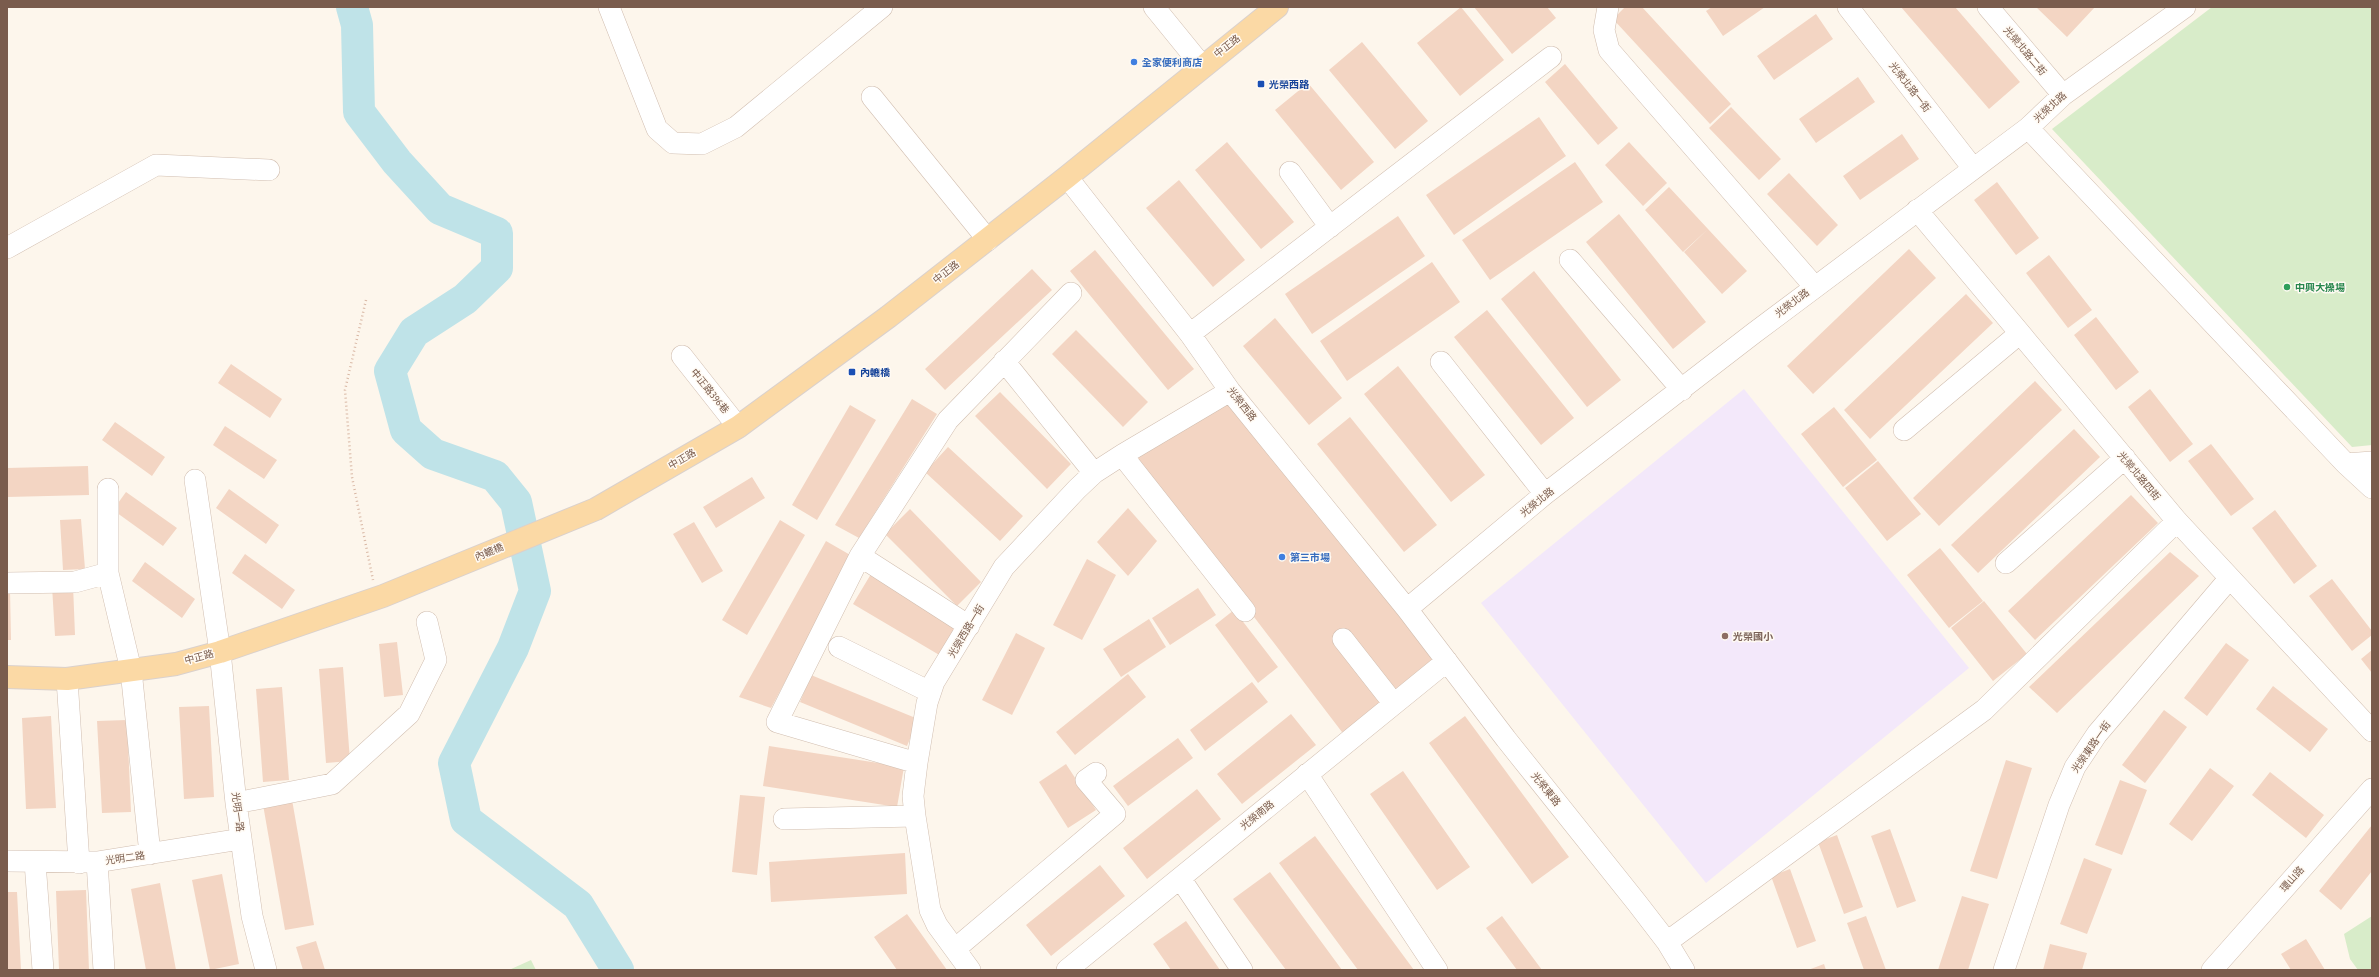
<svg xmlns="http://www.w3.org/2000/svg" width="2379" height="977" font-family="'Asap Condensed','Noto Sans TC',sans-serif">
	<style>
		.education { fill: #f3e8fa }
		.green { fill: #d8ecc9 }
		.lines { fill: none; stroke-linecap: round; stroke-linejoin: round }
		.river { stroke: #bfe3e8; stroke-width: 32 }
		.building { fill: #f3d5c3 }
		.minor-casing { stroke: #d1beb0; stroke-width: 22 }
		.major-casing { stroke: #dad1cd; stroke-width: 24 }
		.path { stroke: #d9b8a5; stroke-width: 2.5; stroke-dasharray: 1 3; stroke-linecap: butt }
		.minor { stroke: #fff; stroke-width: 21 }
		.major { stroke: #fbd9a5; stroke-width: 22 }
		.shop-dot { fill: #3f7fe0; stroke: #fffaf3; stroke-width: 1.5 }
		.transit-dot { fill: #1a4fb4; stroke: #fffaf3; stroke-width: 1.5 }
		.leisure-dot { fill: #2e9e5b; stroke: #fffaf3; stroke-width: 1.5 }
		.education-dot { fill: #8d6e63; stroke: #fffaf3; stroke-width: 1.5 }
		.labels { text-anchor: middle; dominant-baseline: central; stroke-width: 3; stroke-linejoin: round; paint-order: stroke }
		.street-label { font-size: 10px; fill: #7a5c4d; stroke: #fffaf3 }
		.shop-label { font-size: 10px; font-weight: bold; fill: #366cbe; stroke: #fffaf3; text-anchor: start }
		.transit-label { font-size: 10px; font-weight: bold; fill: #164399; stroke: #fffaf3; text-anchor: start }
		.leisure-label { font-size: 10px; font-weight: bold; fill: #27864d; stroke: #fffaf3; text-anchor: start }
		.education-label { font-size: 10px; font-weight: bold; fill: #785e54; stroke: #fffaf3; text-anchor: start }
	</style>
	<rect width="100%" height="100%" fill="#fdf6ec"/>
	<path class="education" d="M 1744,389 L 1969,668 L 1706,883 L 1481,603 Z"/>
	<path class="green" d="M 2212,7 L 2372,7 L 2372,445 L 2352,447 L 2052,129 Z
		M 2372,916 L 2372,970 L 2358,970 L 2350,959 L 2344,934 Z
		M 531,960 L 536,970 L 509,970 Z"/>
	<g class="lines">
		<path class="river" d="M 352,7 L 357,25 L 359,112 L 397,162 L 440,209 L 497,233 L 497,268 L 465,299 L 414,332 L 390,371 L 406,430 L 433,454 L 495,476 L 516,502 L 535,591 L 513,648 L 454,763 L 466,820 L 578,905 L 618,970"/>
	</g>
	<path class="building" d="M 1461,7 L 1504,60 L 1460,96 L 1417,43 Z
		M 1474,7 L 1547,7 L 1556,18 L 1512,54 Z
		M 1625,7 L 1642,7 L 1731,104 L 1710,124 L 1613,19 Z
		M 1712,7 L 1765,7 L 1723,36 L 1706,11 Z
		M 1901,7 L 1955,7 L 2020,82 L 1989,109 Z
		M 2036,7 L 2095,7 L 2067,37 Z
		M 1816,14 L 1833,39 L 1774,80 L 1757,56 Z
		M 1362,42 L 1428,121 L 1395,149 L 1329,70 Z
		M 1565,64 L 1618,128 L 1598,145 L 1545,82 Z
		M 1858,77 L 1875,102 L 1816,143 L 1799,119 Z
		M 1308,83 L 1374,162 L 1341,190 L 1275,110 Z
		M 1731,107 L 1781,159 L 1759,180 L 1709,128 Z
		M 1539,117 L 1566,156 L 1454,235 L 1426,195 Z
		M 1902,134 L 1919,159 L 1860,200 L 1843,176 Z
		M 1227,142 L 1294,222 L 1261,249 L 1195,170 Z
		M 1629,142 L 1667,183 L 1643,206 L 1605,165 Z
		M 1575,162 L 1603,202 L 1490,280 L 1462,240 Z
		M 1789,173 L 1838,225 L 1817,246 L 1767,194 Z
		M 1179,180 L 1245,260 L 1213,287 L 1146,208 Z
		M 1997,182 L 2039,238 L 2016,255 L 1974,200 Z
		M 1669,187 L 1708,229 L 1683,252 L 1645,210 Z
		M 1619,214 L 1706,322 L 1673,349 L 1586,242 Z
		M 1398,216 L 1425,256 L 1312,334 L 1285,294 Z
		M 1708,229 L 1747,271 L 1722,294 L 1684,252 Z
		M 1909,249 L 1936,278 L 1813,394 L 1787,366 Z
		M 1095,250 L 1194,369 L 1168,390 L 1070,271 Z
		M 2049,255 L 2092,310 L 2068,328 L 2026,273 Z
		M 1432,262 L 1460,302 L 1347,381 L 1320,341 Z
		M 1032,269 L 1052,290 L 945,390 L 925,369 Z
		M 1534,271 L 1621,380 L 1587,407 L 1501,299 Z
		M 1966,294 L 1993,323 L 1870,439 L 1844,410 Z
		M 1487,310 L 1574,418 L 1541,445 L 1454,337 Z
		M 2096,317 L 2139,372 L 2116,390 L 2074,335 Z
		M 1275,318 L 1342,398 L 1309,425 L 1243,346 Z
		M 1076,330 L 1148,402 L 1123,427 L 1052,354 Z
		M 231,364 L 282,399 L 270,418 L 218,383 Z
		M 1398,366 L 1485,475 L 1451,502 L 1364,394 Z
		M 2035,381 L 2062,410 L 1939,526 L 1913,498 Z
		M 2150,389 L 2193,444 L 2170,462 L 2128,407 Z
		M 1000,392 L 1071,464 L 1047,489 L 975,416 Z
		M 912,399 L 937,414 L 859,538 L 835,525 Z
		M 1230,401 L 1439,658 L 1345,736 L 1131,456 Z
		M 850,405 L 876,420 L 817,520 L 792,505 Z
		M 1834,407 L 1877,460 L 1843,487 L 1801,434 Z
		M 1350,417 L 1437,525 L 1404,552 L 1317,444 Z
		M 115,422 L 165,457 L 152,476 L 102,440 Z
		M 225,426 L 277,460 L 264,479 L 213,445 Z
		M 2074,429 L 2100,457 L 1978,573 L 1951,545 Z
		M 2211,444 L 2254,499 L 2231,516 L 2188,461 Z
		M 948,447 L 1023,516 L 1000,541 L 925,472 Z
		M 1878,461 L 1921,514 L 1887,541 L 1845,488 Z
		M 88,466 L 89,495 L 7,497 L 7,468 Z
		M 752,477 L 765,498 L 716,528 L 703,507 Z
		M 229,489 L 279,525 L 266,544 L 216,508 Z
		M 126,492 L 177,528 L 163,546 L 113,510 Z
		M 2131,495 L 2158,523 L 2035,640 L 2008,611 Z
		M 1128,508 L 1157,541 L 1128,576 L 1097,542 Z
		M 910,509 L 981,582 L 957,606 L 885,534 Z
		M 2275,510 L 2317,566 L 2294,584 L 2252,528 Z
		M 81,519 L 85,569 L 63,570 L 60,520 Z
		M 780,520 L 805,535 L 747,635 L 722,620 Z
		M 694,522 L 723,571 L 702,583 L 673,534 Z
		M 826,541 L 852,556 L 771,708 L 739,697 Z
		M 1940,548 L 1983,601 L 1949,628 L 1907,575 Z
		M 2170,552 L 2199,576 L 2057,713 L 2029,687 Z
		M 245,554 L 295,590 L 282,609 L 232,573 Z
		M 1087,559 L 1116,575 L 1082,640 L 1053,625 Z
		M 145,562 L 195,599 L 182,618 L 132,581 Z
		M 871,574 L 958,626 L 941,656 L 853,604 Z
		M 2332,579 L 2372,631 L 2372,635 L 2352,651 L 2309,596 Z
		M 73,585 L 75,635 L 55,636 L 52,586 Z
		M 1198,588 L 1216,615 L 1170,645 L 1152,618 Z
		M 7,589 L 10,589 L 11,640 L 7,640 Z
		M 1984,601 L 2027,654 L 1993,681 L 1951,628 Z
		M 1234,610 L 1278,667 L 1258,683 L 1215,625 Z
		M 1149,619 L 1166,647 L 1121,677 L 1103,649 Z
		M 1016,633 L 1045,648 L 1012,715 L 982,700 Z
		M 397,642 L 403,695 L 384,697 L 379,644 Z
		M 2226,643 L 2249,660 L 2207,716 L 2184,698 Z
		M 2372,650 L 2372,673 L 2361,659 Z
		M 343,667 L 350,761 L 326,763 L 319,669 Z
		M 1128,674 L 1146,697 L 1075,755 L 1056,732 Z
		M 811,675 L 918,719 L 907,746 L 800,702 Z
		M 1252,682 L 1268,702 L 1205,751 L 1190,730 Z
		M 2273,686 L 2328,729 L 2310,752 L 2256,709 Z
		M 282,687 L 289,780 L 263,782 L 256,689 Z
		M 209,706 L 214,797 L 184,799 L 179,707 Z
		M 2164,710 L 2187,727 L 2145,783 L 2122,765 Z
		M 1291,714 L 1316,745 L 1242,804 L 1217,774 Z
		M 51,716 L 56,808 L 26,809 L 22,718 Z
		M 1465,716 L 1569,857 L 1532,884 L 1429,743 Z
		M 127,720 L 131,812 L 102,813 L 97,721 Z
		M 1178,738 L 1193,758 L 1128,806 L 1113,786 Z
		M 769,746 L 904,767 L 897,807 L 763,786 Z
		M 2006,760 L 2032,768 L 1997,879 L 1970,871 Z
		M 1066,764 L 1096,810 L 1068,828 L 1039,782 Z
		M 2210,768 L 2234,786 L 2192,841 L 2169,824 Z
		M 1403,771 L 1470,867 L 1437,890 L 1370,794 Z
		M 2270,772 L 2324,815 L 2306,838 L 2252,795 Z
		M 2120,780 L 2147,790 L 2122,855 L 2095,845 Z
		M 1197,789 L 1221,819 L 1147,879 L 1123,848 Z
		M 291,794 L 314,925 L 285,930 L 262,799 Z
		M 740,795 L 765,797 L 757,875 L 732,872 Z
		M 2372,825 L 2372,871 L 2341,910 L 2319,891 Z
		M 1890,829 L 1916,901 L 1897,908 L 1871,836 Z
		M 1837,835 L 1863,907 L 1844,914 L 1818,842 Z
		M 1315,836 L 1414,970 L 1358,970 L 1279,863 Z
		M 905,853 L 907,894 L 771,902 L 769,862 Z
		M 2084,858 L 2112,869 L 2087,934 L 2060,924 Z
		M 1100,865 L 1125,896 L 1051,956 L 1026,925 Z
		M 1790,869 L 1816,941 L 1797,948 L 1771,876 Z
		M 1270,872 L 1342,970 L 1286,970 L 1233,899 Z
		M 222,874 L 239,964 L 210,970 L 192,880 Z
		M 160,883 L 176,970 L 146,970 L 131,889 Z
		M 86,890 L 89,970 L 59,970 L 56,891 Z
		M 7,892 L 17,892 L 21,970 L 7,970 Z
		M 1962,896 L 1989,904 L 1968,970 L 1938,970 Z
		M 907,914 L 947,970 L 897,970 L 874,937 Z
		M 1502,916 L 1542,970 L 1517,970 L 1486,928 Z
		M 1866,916 L 1886,970 L 1864,970 L 1847,923 Z
		M 1186,921 L 1220,970 L 1171,970 L 1153,944 Z
		M 2306,939 L 2325,970 L 2291,970 L 2281,954 Z
		M 316,941 L 325,970 L 303,970 L 296,947 Z
		M 2050,944 L 2087,953 L 2082,970 L 2043,970 Z
		M 1824,964 L 1826,970 L 1808,970 Z"/>
	<g class="lines">
		<defs>
			<path id="minor" d="M 609,7 L 657,129 L 673,143 L 702,144 L 736,127 L 882,7
				M 1154,7 L 1202,66
				M 1608,7 L 1604,30 L 1609,50 L 1814,286
				M 1848,7 L 1972,167
				M 1988,7 L 2063,95
				M 872,97 L 988,240
				M 2028,128 L 2346,464 L 2372,462
				M 1290,172 L 1330,227
				M 1067,177 L 1190,334 L 1230,391 L 1407,609 L 1506,739 L 1637,903 L 1667,942 L 1684,970
				M 1917,210 L 2177,521 L 2372,731
				M 7,248 L 156,165 L 269,170
				M 1570,260 L 1682,390
				M 1190,334 L 1551,57
				M 682,356 L 738,427
				M 1004,361 L 1094,473
				M 1441,362 L 1545,494
				M 1904,430 L 2019,334
				M 1122,455 L 1245,611
				M 2346,464 L 2372,488
				M 195,480 L 220,652 L 236,803 L 252,916 L 266,970
				M 108,489 L 108,573 L 131,670 L 150,854
				M 860,556 L 969,626
				M 2006,563 L 2125,458
				M 7,583 L 75,582 L 108,573
				M 1407,609 L 1545,494 L 1754,333 L 2028,128 L 2063,95 L 2185,7
				M 1343,639 L 1394,704
				M 839,647 L 930,692
				M 67,679 L 79,863
				M 917,763 L 777,722 L 860,556 L 948,420 L 1071,293
				M 1307,774 L 1437,970
				M 236,803 L 332,784 L 409,714 L 436,660 L 427,622
				M 784,819 L 915,816
				M 7,861 L 97,862 L 241,839
				M 35,862 L 43,970
				M 97,862 L 104,970
				M 1180,878 L 1242,970
				M 1667,942 L 1984,710 L 2177,521
				M 955,949 L 1115,814 L 1086,780 L 1096,773
				M 970,970 L 937,925 L 930,910 L 915,816 L 913,796 L 917,763 L 927,703 L 934,682 L 1004,567 L 1077,489 L 1094,473 L 1122,455 L 1230,391
				M 1067,970 L 1447,661
				M 2004,970 L 2059,805 L 2075,767 L 2097,734 L 2229,579
				M 2212,970 L 2372,789"/>
			<path id="major" d="M 7,677 L 67,679 L 176,664 L 220,652 L 383,596 L 596,509 L 738,427 L 888,317 L 1067,177 L 1277,7"/>
		</defs>
		<use href="#minor" class="minor-casing"/>
		<use href="#major" class="major-casing"/>
		<path class="path" d="M 366,300 L 345,390 L 352,477 L 373,580"/>
		<use href="#minor" class="minor"/>
		<use href="#major" class="major"/>
	</g>
	<g class="shop-dot">
		<circle cx="1134" cy="62" r="4"/>
		<circle cx="1282" cy="557" r="4"/>
	</g>
	<g class="transit-dot">
		<rect x="1257" y="80" width="8" height="8" rx="2"/>
		<rect x="848" y="368" width="8" height="8" rx="2"/>
	</g>
	<circle class="leisure-dot" cx="2287" cy="287" r="4"/>
	<circle class="education-dot" cx="1725" cy="636" r="4"/>
	<g class="labels">
		<g class="street-label">
			<text transform="translate(1227 46) rotate(-38)">中正路</text>
			<text transform="translate(2025 51) rotate(50)">光榮北路二街</text>
			<text transform="translate(1910 87) rotate(52)">光榮北路一街</text>
			<text transform="translate(2050 107) rotate(-42)">光榮北路</text>
			<text transform="translate(946 272) rotate(-38)">中正路</text>
			<text transform="translate(1792 303) rotate(-37)">光榮北路</text>
			<text transform="translate(710 391) rotate(51)">中正路396巷</text>
			<text transform="translate(1242 404) rotate(52)">光榮西路</text>
			<text transform="translate(682 459) rotate(-30)">中正路</text>
			<text transform="translate(2139 476) rotate(50)">光榮北路四街</text>
			<text transform="translate(1537 502) rotate(-39)">光榮北路</text>
			<text transform="translate(489 552) rotate(-22)">內轆橋</text>
			<text transform="translate(966 631) rotate(-59)">光榮西路一街</text>
			<text transform="translate(199 657) rotate(-15)">中正路</text>
			<text transform="translate(2091 747) rotate(-55)">光榮東路一街</text>
			<text transform="translate(1546 789) rotate(51)">光榮東路</text>
			<text transform="translate(238 812) rotate(83)">光明一路</text>
			<text transform="translate(1257 815) rotate(-39)">光榮南路</text>
			<text transform="translate(125 858) rotate(-8)">光明二路</text>
			<text transform="translate(2292 879) rotate(-49)">環山路</text>
		</g>
		<g class="shop-label">
			<text x="1142" y="62">全家便利商店</text>
			<text x="1290" y="557">第三市場</text>
		</g>
		<g class="transit-label">
			<text x="1269" y="84">光榮西路</text>
			<text x="860" y="372">內轆橋</text>
		</g>
		<g class="leisure-label">
			<text x="2295" y="287">中興大操場</text>
		</g>
		<g class="education-label">
			<text x="1733" y="636">光榮國小</text>
		</g>
	</g>
	<rect width="2379" height="977" fill="none" stroke="#7a5c4d" stroke-width="16"/>
</svg>
